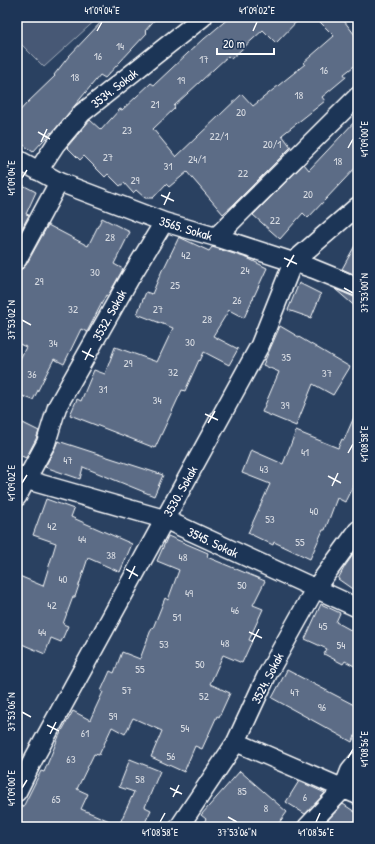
<svg xmlns="http://www.w3.org/2000/svg" width="375" height="844" font-family="'Patrick Hand',sans-serif">
	<style>
		.green { fill: #465975; stroke: #a2acba }
		.building { fill: #5b6c86; stroke: #fff }
		.lines { fill: none; stroke-linecap: round; stroke-linejoin: round }
		.minor-casing { stroke: #fff; stroke-width: 21 }
		.minor { stroke: #1d3557; stroke-width: 18 }
		.ticks { fill: none; stroke: #fff; stroke-width: 1.5 }
		.labels { text-anchor: middle; dominant-baseline: central; stroke-width: 3; stroke-linejoin: round; paint-order: stroke }
		.number-label { font-size: 11px; fill: #d6dae1 }
		.street-label { font-size: 13px; fill: #fff; stroke: #1d3557 }
		.neatline { fill: none; stroke: #fff; stroke-width: 1.5 }
		.ticks-label { font-size: 10px; text-anchor: middle; fill: #fff }
	</style>
	<rect width="100%" height="100%" fill="#2a4161"/>
	<filter id="ink" filterUnits="userSpaceOnUse"><feTurbulence type="fractalNoise" baseFrequency=".025" numOctaves="2"/><feDisplacementMap in="SourceGraphic" scale="8" xChannelSelector="R" yChannelSelector="G"/><feConvolveMatrix kernelMatrix="1 2 1 2 8 2 1 2 1" color-interpolation-filters="sRGB"/></filter>
	<g filter="url(#ink)">
		<path class="green" d="M 17,17 L 99,17 L 44,67 L 17,40 Z"/>
		<path class="building" d="M 106,17 L 157,17 L 145,31 L 147,33 L 105,78 L 100,75 L 52,133 L 51,132 L 33,152 L 17,140 L 17,114 L 26,104 L 55,76 L 54,75 L 69,56 Z
			M 230,17 L 301,17 L 276,43 L 263,30 L 231,59 L 228,56 L 174,106 L 175,108 L 153,129 L 176,157 L 242,94 L 253,106 L 305,64 L 303,63 L 334,36 L 315,17 L 341,17 L 358,39 L 358,63 L 344,74 L 346,77 L 322,97 L 325,101 L 282,135 L 291,147 L 233,205 L 223,214 L 187,172 L 169,187 L 166,184 L 153,198 L 145,198 L 136,190 L 133,193 L 124,183 L 120,186 L 108,174 L 105,177 L 84,156 L 80,160 L 67,147 L 90,120 L 101,130 L 120,109 L 122,110 L 151,83 L 154,85 L 204,38 L 204,39 Z
			M 358,118 L 358,165 L 308,218 L 303,213 L 280,239 L 253,215 L 304,164 L 309,170 Z
			M 17,182 L 36,192 L 26,214 L 29,215 L 17,238 Z
			M 102,218 L 130,232 L 114,264 L 123,269 L 108,296 L 106,295 L 87,332 L 81,329 L 64,364 L 54,359 L 33,400 L 17,394 L 17,365 L 26,347 L 17,343 L 17,270 L 22,269 L 26,265 L 48,225 L 88,246 Z
			M 179,237 L 209,251 L 212,247 L 247,258 L 267,268 L 244,318 L 229,310 L 213,336 L 238,349 L 229,365 L 204,352 L 200,361 L 199,360 L 185,391 L 182,390 L 155,448 L 70,415 L 77,399 L 81,401 L 94,370 L 105,374 L 115,347 L 157,362 L 173,328 L 137,314 L 146,292 L 152,294 L 163,268 L 164,268 Z
			M 358,240 L 358,276 L 342,269 Z
			M 299,283 L 321,294 L 311,318 L 288,310 Z
			M 335,289 L 354,297 L 358,297 L 358,309 Z
			M 280,326 L 350,367 L 333,395 L 313,384 L 296,426 L 262,412 L 279,372 L 263,365 Z
			M 358,408 L 358,475 L 345,502 L 337,498 L 325,530 L 323,530 L 310,559 L 274,542 L 273,545 L 248,533 L 270,484 L 242,473 L 251,450 L 283,464 L 296,431 L 338,448 L 342,439 L 344,440 Z
			M 17,420 L 39,431 L 36,439 L 26,458 L 17,454 Z
			M 58,441 L 163,475 L 154,496 L 83,467 L 80,479 L 45,467 L 55,448 Z
			M 46,499 L 74,509 L 71,517 L 132,544 L 120,572 L 88,558 L 75,597 L 73,597 L 63,624 L 68,626 L 61,642 L 51,638 L 45,654 L 17,642 L 17,575 L 43,586 L 56,543 L 33,535 Z
			M 168,536 L 208,553 L 207,557 L 265,581 L 253,605 L 263,609 L 249,640 L 252,641 L 242,663 L 223,655 L 210,684 L 230,693 L 219,717 L 217,716 L 202,749 L 195,746 L 184,772 L 151,757 L 162,731 L 133,718 L 125,734 L 112,727 L 99,755 L 94,754 L 77,789 L 88,794 L 81,809 L 119,825 L 134,792 L 119,787 L 130,759 L 160,771 L 145,807 L 151,810 L 143,827 L 17,827 L 17,804 L 23,807 L 41,771 L 44,772 L 59,736 L 73,711 L 90,720 L 103,692 L 101,691 L 110,671 L 114,673 L 122,652 L 140,659 L 152,627 L 153,628 L 165,598 L 168,600 L 179,570 L 157,561 Z
			M 358,548 L 358,593 L 338,579 L 345,566 Z
			M 321,604 L 340,613 L 336,622 L 358,634 L 358,668 L 345,661 L 343,664 L 324,654 L 327,649 L 305,639 Z
			M 287,670 L 358,707 L 358,730 L 352,742 L 272,698 Z
			M 240,771 L 287,812 L 276,827 L 200,827 L 206,819 L 201,815 Z
			M 299,781 L 325,793 L 305,814 L 286,802 Z
			M 343,804 L 358,814 L 358,827 L 326,827 L 323,825 Z"/>
		<g class="lines">
			<defs>
				<path id="minor" d="M 17,159 L 59,182 L 164,222 L 216,237 L 293,262 L 314,269 L 358,287
					M 38,171 L 55,145 L 82,113 L 203,17
					M 216,237 L 358,96
					M 17,260 L 59,182
					M 17,475 L 27,480 L 164,519 L 358,608
					M 17,497 L 46,443 L 57,407 L 130,278 L 164,222
					M 236,742 L 358,795
					M 17,792 L 33,760 L 260,345 L 293,262 L 358,206
					M 179,827 L 236,742 L 267,675 L 315,589 L 358,530
					M 307,827 L 343,789 L 350,771 L 358,761"/>
			</defs>
			<use href="#minor" class="minor-casing"/>
			<use href="#minor" class="minor"/>
		</g>
	</g>
	<path class="ticks" d="M 97,31 L 102,22M 253,31 L 257,22M 38,132 L 50,139M 41,142 L 47,129M 348,148 L 353,139M 22,178 L 27,170M 161,195 L 174,201M 164,205 L 170,192M 284,258 L 297,264M 287,267 L 294,255M 344,288 L 353,293M 22,320 L 31,325M 82,351 L 94,357M 85,360 L 91,348M 205,414 L 218,420M 208,423 L 215,411M 348,453 L 353,444M 328,476 L 341,483M 22,483 L 27,475M 332,486 L 338,473M 126,569 L 138,576M 129,579 L 135,566M 249,632 L 262,638M 252,642 L 259,629M 22,712 L 31,717M 47,725 L 59,731M 50,734 L 56,722M 348,758 L 353,749M 22,788 L 27,780M 170,788 L 182,794M 173,797 L 179,785M 228,817 L 237,822M 160,822 L 165,813M 316,822 L 320,813"/>
	<g class="labels">
		<g class="number-label">
			<text x="120" y="46">14</text>
			<text x="98" y="56">16</text>
			<text x="204" y="59">17</text>
			<text x="324" y="70">16</text>
			<text x="75" y="77">18</text>
			<text x="181" y="80">19</text>
			<text x="299" y="95">18</text>
			<text x="155" y="104">21</text>
			<text x="241" y="112">20</text>
			<text x="127" y="130">23</text>
			<text x="219" y="136">22/1</text>
			<text x="272" y="144">20/1</text>
			<text x="108" y="157">27</text>
			<text x="197" y="159">24/1</text>
			<text x="338" y="161">18</text>
			<text x="168" y="166">31</text>
			<text x="243" y="173">22</text>
			<text x="135" y="180">29</text>
			<text x="308" y="194">20</text>
			<text x="275" y="220">22</text>
			<text x="110" y="237">28</text>
			<text x="186" y="255">42</text>
			<text x="245" y="270">24</text>
			<text x="95" y="272">30</text>
			<text x="39" y="281">29</text>
			<text x="175" y="285">25</text>
			<text x="237" y="300">26</text>
			<text x="73" y="309">32</text>
			<text x="158" y="309">27</text>
			<text x="207" y="319">28</text>
			<text x="190" y="342">30</text>
			<text x="53" y="343">34</text>
			<text x="286" y="357">35</text>
			<text x="128" y="363">29</text>
			<text x="173" y="372">32</text>
			<text x="327" y="373">37</text>
			<text x="32" y="374">36</text>
			<text x="103" y="389">31</text>
			<text x="157" y="400">34</text>
			<text x="285" y="405">39</text>
			<text x="305" y="452">41</text>
			<text x="68" y="460">47</text>
			<text x="264" y="469">43</text>
			<text x="314" y="511">40</text>
			<text x="270" y="519">53</text>
			<text x="52" y="526">42</text>
			<text x="82" y="539">44</text>
			<text x="300" y="542">55</text>
			<text x="111" y="555">38</text>
			<text x="183" y="557">48</text>
			<text x="63" y="579">40</text>
			<text x="242" y="585">50</text>
			<text x="189" y="593">49</text>
			<text x="52" y="605">42</text>
			<text x="235" y="610">46</text>
			<text x="177" y="617">51</text>
			<text x="323" y="626">45</text>
			<text x="42" y="632">44</text>
			<text x="225" y="643">48</text>
			<text x="164" y="644">53</text>
			<text x="341" y="645">54</text>
			<text x="200" y="664">50</text>
			<text x="140" y="669">55</text>
			<text x="127" y="690">57</text>
			<text x="295" y="692">47</text>
			<text x="204" y="696">52</text>
			<text x="322" y="707">96</text>
			<text x="113" y="716">59</text>
			<text x="185" y="728">54</text>
			<text x="85" y="733">61</text>
			<text x="171" y="756">56</text>
			<text x="71" y="759">63</text>
			<text x="140" y="779">58</text>
			<text x="242" y="791">85</text>
			<text x="305" y="797">6</text>
			<text x="56" y="799">65</text>
			<text x="266" y="808">8</text>
		</g>
		<g class="street-label">
			<text transform="translate(114 88) rotate(-38)">3534. Sokak</text>
			<text transform="translate(186 228) rotate(17)">3565. Sokak</text>
			<text transform="translate(109 315) rotate(-61)">3532. Sokak</text>
			<text transform="translate(180 491) rotate(-61)">3530. Sokak</text>
			<text transform="translate(213 542) rotate(25)">3545. Sokak</text>
			<text transform="translate(267 678) rotate(-63)">3524. Sokak</text>
		</g>
	</g>
	<rect width="375" height="844" fill="none" stroke="#1d3557" stroke-width="44"/>
	<path d="M217 48v6h57v-6" fill="none" stroke="#ffffff" stroke-width="2"/>
	<text x="223" y="48" font-size="12" fill="#ffffff" stroke="#1d3557" stroke-width="3" paint-order="stroke">20 m</text>
	<rect x="22" y="22" width="331" height="800" class="neatline"/>
	<g class="ticks-label">
		<text x="102" y="14">41°09'04"E</text>
		<text x="257" y="14">41°09'02"E</text>
		<text transform="translate(364 139) rotate(-90)" y="4">41°09'00"E</text>
		<text transform="translate(11 178) rotate(-90)" y="4">41°09'04"E</text>
		<text transform="translate(364 293) rotate(-90)" y="4">37°53'00"N</text>
		<text transform="translate(11 320) rotate(-90)" y="4">37°53'02"N</text>
		<text transform="translate(364 444) rotate(-90)" y="4">41°08'58"E</text>
		<text transform="translate(11 483) rotate(-90)" y="4">41°09'02"E</text>
		<text transform="translate(11 712) rotate(-90)" y="4">37°53'06"N</text>
		<text transform="translate(364 749) rotate(-90)" y="4">41°08'56"E</text>
		<text transform="translate(11 788) rotate(-90)" y="4">41°09'00"E</text>
		<text x="160" y="836">41°08'58"E</text>
		<text x="237" y="836">37°53'06"N</text>
		<text x="316" y="836">41°08'56"E</text>
	</g>
</svg>
